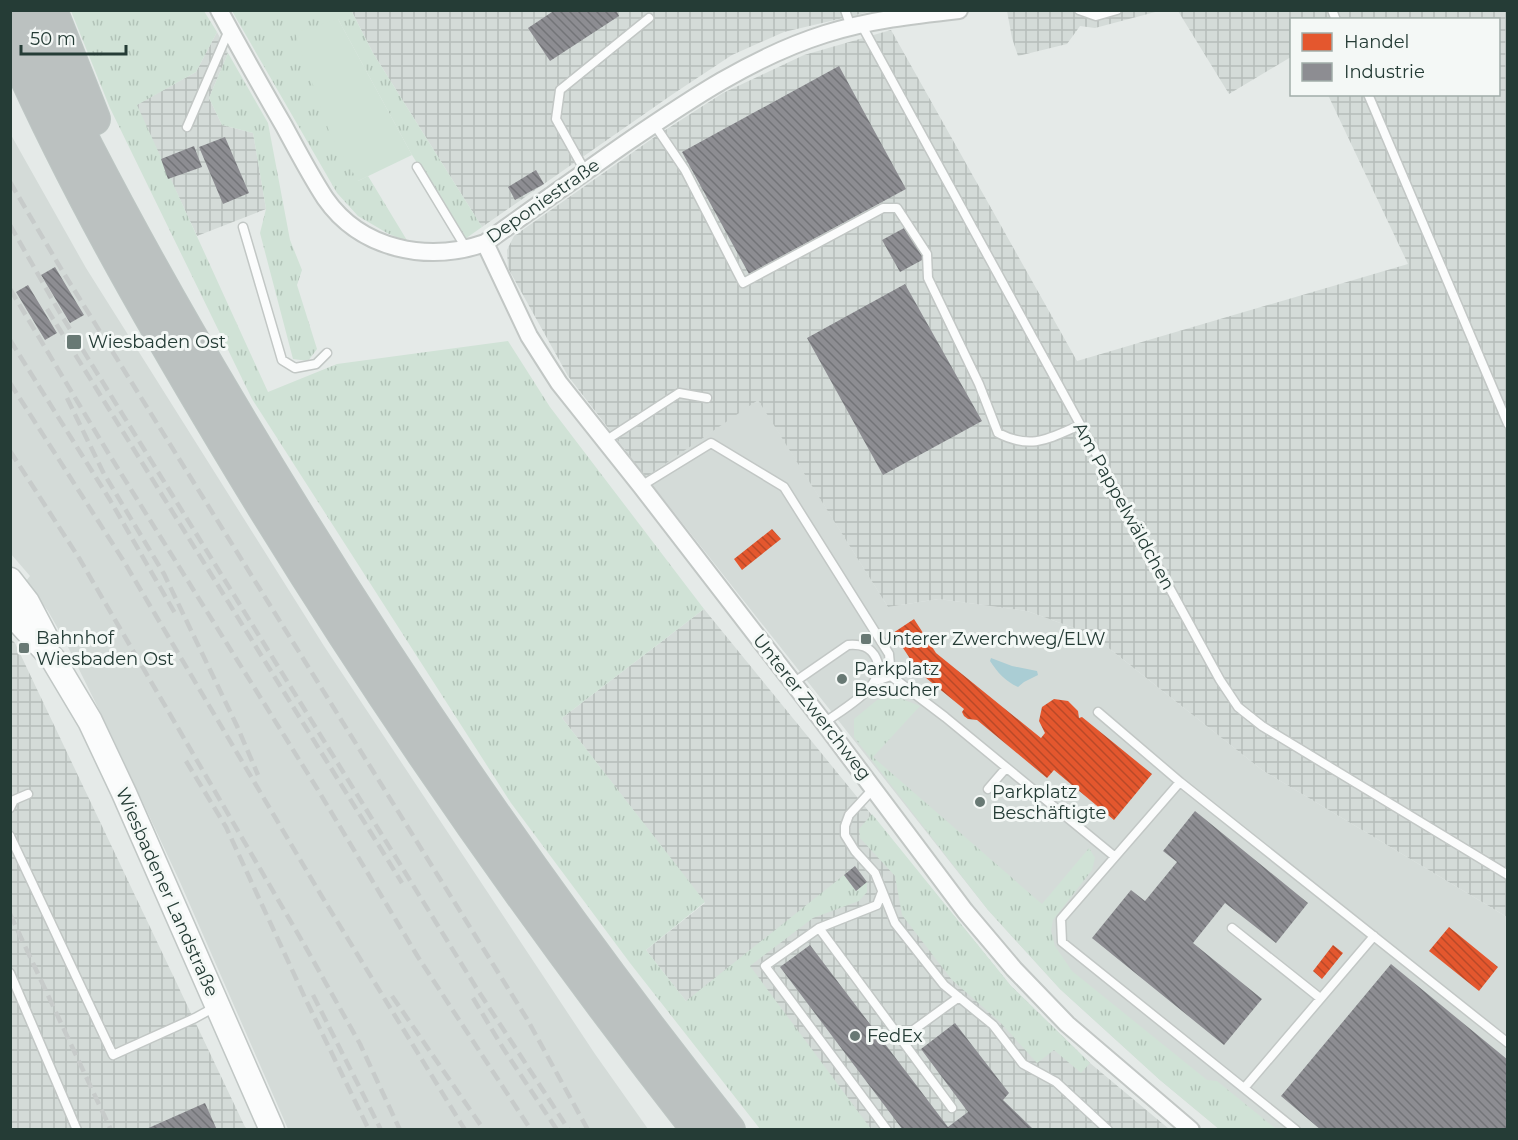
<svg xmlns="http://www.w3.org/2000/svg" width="1518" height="1140" font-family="Montserrat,sans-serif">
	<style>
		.built { fill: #d4dbd8 }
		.industrial { fill: url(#industrial-grid) }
		.grass { fill: url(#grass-tufts) }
		.park { fill: #d0e2d6 }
		.water { fill: #aacdd4 }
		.shops { fill: url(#shops-back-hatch) }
		.industry { fill: url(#industry-back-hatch) }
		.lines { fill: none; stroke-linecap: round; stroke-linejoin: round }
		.lane-casing { stroke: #c2c7c5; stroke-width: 11 }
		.street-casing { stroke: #c2c7c5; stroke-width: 20 }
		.secondary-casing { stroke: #c1c7c5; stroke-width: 27 }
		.highway-casing { stroke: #bdc6c3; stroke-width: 34 }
		.lane { stroke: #fbfcfc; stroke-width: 8 }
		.street { stroke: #fbfcfc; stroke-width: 16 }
		.secondary { stroke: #fbfcfc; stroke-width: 24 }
		.highway { stroke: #bbc1c0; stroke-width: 32 }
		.rail { stroke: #c7cbca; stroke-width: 4.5; stroke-dasharray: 12 6; stroke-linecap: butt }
		.poi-dot { fill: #687974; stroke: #f4f8f6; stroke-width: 2 }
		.labels { text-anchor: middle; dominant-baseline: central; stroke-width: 6; stroke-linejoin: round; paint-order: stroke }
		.street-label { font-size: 18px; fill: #253c36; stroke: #f4f8f6 }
		.poi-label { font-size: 18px; fill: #253c36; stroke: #f4f8f6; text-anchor: start }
	</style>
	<defs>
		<pattern id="industrial-grid" width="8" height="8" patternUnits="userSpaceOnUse" patternTransform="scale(1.5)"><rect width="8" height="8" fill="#d4dbd8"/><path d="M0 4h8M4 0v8" fill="none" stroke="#b6bdba"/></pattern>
		<pattern id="grass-tufts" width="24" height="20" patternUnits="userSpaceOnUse" patternTransform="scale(1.5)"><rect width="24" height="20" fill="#d0e2d6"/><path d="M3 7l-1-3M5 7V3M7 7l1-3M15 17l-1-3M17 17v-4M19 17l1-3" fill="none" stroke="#b2c3b8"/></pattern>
		<pattern id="shops-back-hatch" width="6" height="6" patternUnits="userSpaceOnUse" patternTransform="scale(1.5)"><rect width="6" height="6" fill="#e4572e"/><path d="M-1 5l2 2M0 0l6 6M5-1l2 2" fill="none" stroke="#b94928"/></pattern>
		<pattern id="industry-back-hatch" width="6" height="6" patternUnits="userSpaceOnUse" patternTransform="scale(1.5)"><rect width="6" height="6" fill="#8d8d92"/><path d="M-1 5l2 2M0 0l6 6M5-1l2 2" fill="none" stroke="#737478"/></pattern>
	</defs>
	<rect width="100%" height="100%" fill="#e5eae8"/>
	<path class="built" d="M 11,135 L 86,268 L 324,646 L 595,1054 L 648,1129 L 288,1129 L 180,882 L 110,732 L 65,641 L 48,611 L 26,581 L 30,576 L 11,554 Z
		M 758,399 L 888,607 L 939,599 L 1027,611 L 1091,634 L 1262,770 L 1507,917 L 1507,1129 L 1219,1129 L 1160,1080 L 1060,989 L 988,910 L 646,477 Z"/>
	<path class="industrial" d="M 347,11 L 873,11 L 784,32 L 732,55 L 673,94 L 482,227 L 373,53 L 352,12 Z
		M 1007,11 L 1159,11 L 1095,28 L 1080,26 L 1067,44 L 1018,56 L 1012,38 Z
		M 1178,11 L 1507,11 L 1507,917 L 1262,770 L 1091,634 L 1027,611 L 939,599 L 888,607 L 758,400 L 646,477 L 568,376 L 508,268 L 507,250 L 514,236 L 656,136 L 723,93 L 804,55 L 891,30 L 1077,361 L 1408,264 L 1328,95 L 1498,94 L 1498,20 L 1292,20 L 1291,57 L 1229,94 Z
		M 217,32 L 228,53 L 209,98 L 222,125 L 253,133 L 266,209 L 197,236 L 136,105 L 196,72 Z
		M 704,609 L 1011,986 L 1090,1063 L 1169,1129 L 786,1129 L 646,950 L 705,903 L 562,718 Z
		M 10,638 L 15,643 L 246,1129 L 11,1129 Z"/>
	<path class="grass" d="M 347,10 L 352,12 L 373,53 L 482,227 L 465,239 L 412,155 L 338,19 L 358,181 L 368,176 L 408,242 L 387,233 L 358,216 L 337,193 L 232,11 Z
		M 71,11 L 204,11 L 217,32 L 196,72 L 137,105 L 268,392 L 337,364 L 508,341 L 550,407 L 704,609 L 562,718 L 705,902 L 646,950 L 686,1001 L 844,875 L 856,891 L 867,882 L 867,892 L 859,901 L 813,918 L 750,966 L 871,1129 L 760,1129 L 630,963 L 511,803 L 252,399 L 110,108 Z
		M 228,53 L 268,123 L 290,240 L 302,270 L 297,285 L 317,349 L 308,361 L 293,359 L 260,233 L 266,209 L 253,133 L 222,125 L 209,98 Z
		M 897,697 L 920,706 L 873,757 L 1042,904 L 1089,848 L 1095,858 L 1092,870 L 1053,920 L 1051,931 L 1055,946 L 1072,971 L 1207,1080 L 1217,1081 L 1276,1129 L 1219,1129 L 1160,1080 L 1060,989 L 988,910 L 854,737 L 854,719 L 877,700 Z
		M 872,814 L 1011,986 L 1090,1063 L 1081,1073 L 1054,1050 L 1037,1063 L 999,1021 L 952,980 L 902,915 L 895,876 L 860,838 L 859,829 Z"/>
	<path class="park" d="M 338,19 L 412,155 L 358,181 L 330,134 L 295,33 Z"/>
	<path class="water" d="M 991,658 L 1012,666 L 1037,671 L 1038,675 L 1024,682 L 1018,687 C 1005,681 998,673 990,661 Z"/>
	<path class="shops" d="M 772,529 L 781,539 L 742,570 L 734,559 Z
		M 914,619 L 936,653 L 1041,738 L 1045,733 L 1039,721 L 1042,707 L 1054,699 L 1068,701 L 1078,711 L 1079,718 L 1082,717 L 1152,774 L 1114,820 L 1054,770 L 1047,778 L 977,720 L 968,719 L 964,716 L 962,712 L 964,709 L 920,673 L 921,671 L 915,662 L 913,663 L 893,633 Z
		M 1449,927 L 1498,967 L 1479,991 L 1429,951 Z
		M 1333,945 L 1343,953 L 1322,979 L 1313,971 Z"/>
	<path class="industry" d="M 555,10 L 616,10 L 619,16 L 550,61 L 528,28 Z
		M 839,66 L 906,189 L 749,274 L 682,152 Z
		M 225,137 L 249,193 L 223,204 L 199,147 Z
		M 194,146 L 202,167 L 168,179 L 161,159 Z
		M 536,170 L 544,184 L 515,200 L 508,187 Z
		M 906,227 L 924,259 L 900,272 L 882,240 Z
		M 55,267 L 84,315 L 70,323 L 41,275 Z
		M 905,284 L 982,421 L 883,475 L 807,338 Z
		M 28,285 L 57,333 L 45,340 L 16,292 Z
		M 1195,811 L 1308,903 L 1276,943 L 1225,903 L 1193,943 L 1262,999 L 1224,1045 L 1092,938 L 1131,890 L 1145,901 L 1177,862 L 1163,851 Z
		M 855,866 L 867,882 L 856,891 L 844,875 Z
		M 810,945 L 948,1127 L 968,1112 L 921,1049 L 955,1023 L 1009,1093 L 1003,1100 L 1034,1130 L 903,1130 L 780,967 Z
		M 1391,964 L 1508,1060 L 1508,1130 L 1321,1130 L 1281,1096 Z
		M 205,1103 L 217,1130 L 144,1130 Z"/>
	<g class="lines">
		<defs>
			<path id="lane" d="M 845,10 L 851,27
				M 1079,10 L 1096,16 L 1117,10
				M 1332,10 L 1336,20
				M 861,24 L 1220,680 L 1238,707 L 1262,726 L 1508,875
				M 1368,94 L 1508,424
				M 654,124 L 685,170 L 743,283 L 883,208 L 897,208 L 927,254 L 928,278 L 979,384 L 998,433 C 1031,450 1048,439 1080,425
				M 187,127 L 229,30
				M 417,167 L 466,248
				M 585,171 L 556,119 L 560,90 L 649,18
				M 243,227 L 282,360 L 295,368 L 316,364 L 327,353
				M 605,441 L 679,393 L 707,398
				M 641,486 L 711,443 L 784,487 L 889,654 L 891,676 L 876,681
				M 891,676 L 945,717 L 1114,856
				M 793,683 L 848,645 C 860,644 870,646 876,658 C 890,685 842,709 824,723
				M 1098,712 L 1180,782
				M 874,788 L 849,815 L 845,826 L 845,835 L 855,851 L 875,873 L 895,923 L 944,985 L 993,1025 L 1023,1064 L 1056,1082 L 1108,1130
				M 988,789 L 1006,768
				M 10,808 L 14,800 L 28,794
				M 10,836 L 113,1055 L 195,1018 L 215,1007
				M 882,892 L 877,905 L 819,928 L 765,966 L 887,1130
				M 819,928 L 952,1108
				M 1232,928 L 1320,998
				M 10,973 L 77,1130
				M 901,1039 L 959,997
				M 1245,1087 L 1374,936
				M 1296,1130 L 1062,942 L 1061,919 L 1180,782 L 1508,1043"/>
			<path id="street" d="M 219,10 C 240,49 262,88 284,126 C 297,150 310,175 325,198 C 361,250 428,263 485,243 C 532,209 579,176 626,143 C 689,100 752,57 825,34 C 869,20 914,15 959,10
				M 485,243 L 529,336 L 559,383 L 641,486 L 824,723 L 965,911 L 1014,969 L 1067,1024 L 1191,1130"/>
			<path id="secondary" d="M 10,580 L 27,602 L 47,640
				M 10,612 L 53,659 L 90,721 L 124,793 L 272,1130"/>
			<path id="highway" d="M 23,10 C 42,58 65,104 88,149 C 133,236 181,321 231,405 C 381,658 546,900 729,1130
				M 51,10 L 94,119
				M 10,42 C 71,181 146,312 224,442 C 367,681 526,910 698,1130"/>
		</defs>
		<use href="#lane" class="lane-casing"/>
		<use href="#street" class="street-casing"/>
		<use href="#secondary" class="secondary-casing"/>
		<use href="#highway" class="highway-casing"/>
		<use href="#lane" class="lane"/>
		<use href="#street" class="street"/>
		<use href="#secondary" class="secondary"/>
		<use href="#highway" class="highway"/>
		<path class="rail" d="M 10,182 L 63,272 L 527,1019 L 588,1130
			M 10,225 L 60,313 L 477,989 L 569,1130
			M 10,289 L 107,451 L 318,790 L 418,957 L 531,1130
			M 47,309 L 402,883
			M 10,340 L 110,500 L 176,615
			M 10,383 L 123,560 L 321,895 L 465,1130
			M 67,398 L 103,472 L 164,574 L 237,726 L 258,775
			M 10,451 L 79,558 L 305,946 L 360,1044 L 400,1130
			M 186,761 L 226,827 L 306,1000 L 369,1130
			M 10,914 L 111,1130
			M 313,995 L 381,1130
			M 392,996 L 484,1130
			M 473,998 L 503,1048 L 557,1130"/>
	</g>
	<g class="poi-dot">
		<rect x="66" y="334" width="16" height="16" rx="3"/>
		<rect x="860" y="633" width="12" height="12" rx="3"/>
		<rect x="18" y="642" width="12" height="12" rx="3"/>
		<circle cx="842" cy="679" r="6"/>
		<circle cx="980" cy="802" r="6"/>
		<circle cx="855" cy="1036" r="6"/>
	</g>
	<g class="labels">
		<g class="street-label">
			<text transform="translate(543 201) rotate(-35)">Deponiestraße</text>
			<text transform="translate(1124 506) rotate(61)">Am Pappelwäldchen</text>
			<text transform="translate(812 707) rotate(52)">Unterer Zwerchweg</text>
			<text transform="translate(167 892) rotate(66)">Wiesbadener Landstraße</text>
		</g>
		<g class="poi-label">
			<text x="88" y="342">Wiesbaden Ost</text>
			<text x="36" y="638">Bahnhof<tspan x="36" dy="21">Wiesbaden Ost</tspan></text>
			<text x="878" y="639">Unterer Zwerchweg/ELW</text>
			<text x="854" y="669">Parkplatz<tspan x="854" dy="21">Besucher</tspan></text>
			<text x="992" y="792">Parkplatz<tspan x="992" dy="21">Beschäftigte</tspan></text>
			<text x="867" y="1036">FedEx</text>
		</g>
	</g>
	<rect width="1518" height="1140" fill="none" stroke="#253c36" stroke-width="24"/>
	<rect x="1290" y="18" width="210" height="78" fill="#f4f8f6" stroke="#a1ada9" stroke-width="1.5"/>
	<rect x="1302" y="33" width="30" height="18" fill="#e4572e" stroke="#a1ada9" stroke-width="1.5"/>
	<text x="1344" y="48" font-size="18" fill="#253c36">Handel</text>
	<rect x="1302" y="63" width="30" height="18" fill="#8d8d92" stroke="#a1ada9" stroke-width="1.5"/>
	<text x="1344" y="78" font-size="18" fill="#253c36">Industrie</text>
	<path d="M21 45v9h105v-9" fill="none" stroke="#253c36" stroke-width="3"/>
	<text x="30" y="45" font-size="18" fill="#253c36" stroke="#f4f8f6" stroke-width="4.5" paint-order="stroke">50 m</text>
</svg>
